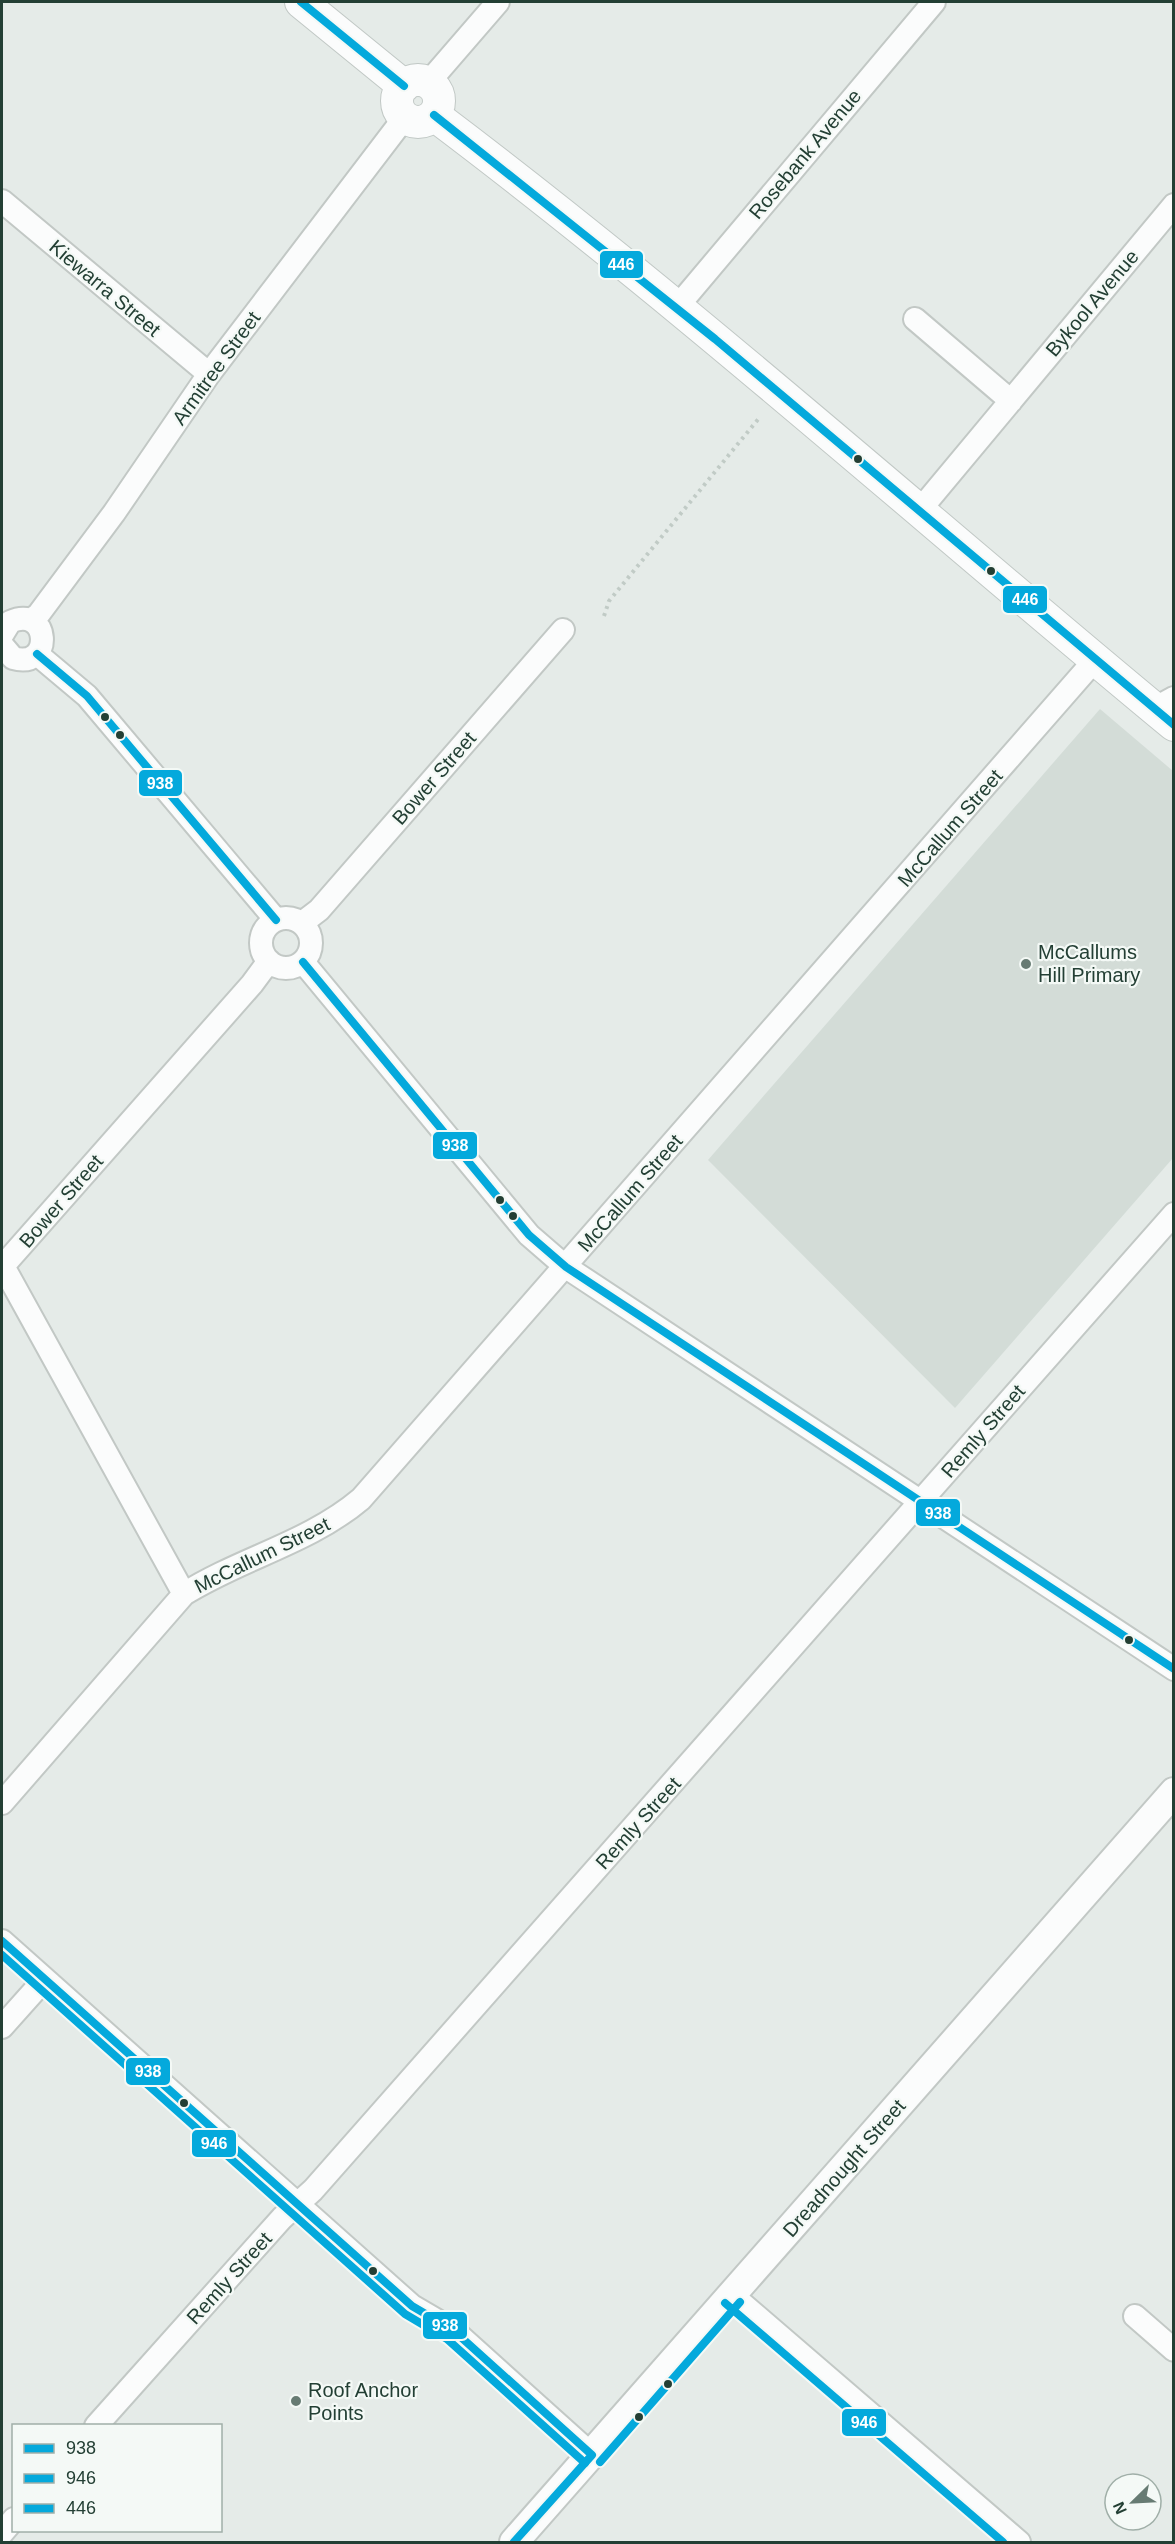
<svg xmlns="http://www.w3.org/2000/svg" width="1175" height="2544" font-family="Helvetica,sans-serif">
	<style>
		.built { fill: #d3dcd7 }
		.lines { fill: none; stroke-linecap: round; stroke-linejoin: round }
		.minor-casing { stroke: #c2c8c5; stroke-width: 26 }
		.tertiary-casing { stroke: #c2c8c5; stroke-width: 32 }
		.secondary-casing { stroke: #c1c8c5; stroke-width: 34 }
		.path { stroke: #c1cbc6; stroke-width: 4; stroke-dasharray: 3 4.5; stroke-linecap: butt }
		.minor { stroke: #fbfcfc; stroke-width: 22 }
		.tertiary { stroke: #fbfcfc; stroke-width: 28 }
		.secondary { stroke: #fbfcfc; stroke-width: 32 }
		.bus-1-casing { stroke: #f4f9f6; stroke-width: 12 }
		.bus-2-casing { stroke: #f4f9f6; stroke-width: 12 }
		.bus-3-casing { stroke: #f4f9f6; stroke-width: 12 }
		.bus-1 { stroke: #04a9dc; stroke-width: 8 }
		.bus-2 { stroke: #04a9dc; stroke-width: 8 }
		.bus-3 { stroke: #04a9dc; stroke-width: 8 }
		.bus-dot { fill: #233f34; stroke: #f4f9f6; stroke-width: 2 }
		.poi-dot { fill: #677b73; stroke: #f4f9f6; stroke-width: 2 }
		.labels { text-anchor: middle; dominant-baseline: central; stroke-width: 4.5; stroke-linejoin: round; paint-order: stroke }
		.street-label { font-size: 20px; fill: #233f34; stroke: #f4f9f6 }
		.poi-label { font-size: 20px; fill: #233f34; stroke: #f4f9f6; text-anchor: start }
		.line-badge { stroke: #f4f9f6; stroke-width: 2 }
		.badge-label { font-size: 16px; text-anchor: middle; font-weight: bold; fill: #fff }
	</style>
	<rect width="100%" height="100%" fill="#e5ebe8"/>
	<path class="built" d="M 1100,709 L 1173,771 L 1173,1158 L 955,1408 L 708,1160 Z"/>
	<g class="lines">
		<defs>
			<path id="minor" d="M 428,83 L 498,2
				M 2,201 L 209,374
				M 677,307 L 934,2
				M 915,319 L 1011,401
				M 919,511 L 1174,205
				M 30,620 L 38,615 L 114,513 L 209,374 L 405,117
				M 2,635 L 10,622 C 50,604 54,670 13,658 L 2,645
				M 37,654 L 87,696 L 276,920
				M 1154,709 L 1174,698
				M261 943a25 25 0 1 1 50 0a25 25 0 1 1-50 0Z
				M 302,923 L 319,910 L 563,630
				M 303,962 L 529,1235 L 566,1267 L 1174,1669
				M 184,1594 L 3,1266 L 252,984 L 269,961
				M 2,1803 L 184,1594 C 241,1558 309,1543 361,1499 L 1094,661
				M 2,1941 L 412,2306 L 453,2330 L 592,2455
				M 2,2027 L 44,1980
				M 732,2295 L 1019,2542
				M 1135,2316 L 1174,2350
				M 96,2426 L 282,2218 L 313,2190 L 1174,1214
				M 2,2533 L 14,2519"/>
			<path id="tertiary" d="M 514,2542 L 1174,1792"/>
			<path id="secondary" d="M 301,2 L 404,86
				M397 101a21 21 0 1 1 42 0a21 21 0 1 1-42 0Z
				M 434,115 C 689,307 927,521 1174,725"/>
		</defs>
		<use href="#minor" class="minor-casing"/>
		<use href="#tertiary" class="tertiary-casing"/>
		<use href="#secondary" class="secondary-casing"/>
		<path class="path" d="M 604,616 L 609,601 L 760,417"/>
		<use href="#minor" class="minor"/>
		<use href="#tertiary" class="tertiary"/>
		<use href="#secondary" class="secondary"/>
		<defs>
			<path id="bus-1" d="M 37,654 L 87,696 L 276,920
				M 303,962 L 529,1235 L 566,1267 L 1174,1669
				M 2,1941 L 412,2306 L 453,2330 L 592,2455
				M 514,2542 L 592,2455"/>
			<path id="bus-2" d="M 2,1955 L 405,2314 L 447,2339 L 585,2463
				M 725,2303 L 1003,2542
				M 600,2462 L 740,2302"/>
			<path id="bus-3" d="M 301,2 L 404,86
				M 434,115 L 715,339 L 1174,725"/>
		</defs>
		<use href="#bus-1" class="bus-1-casing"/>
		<use href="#bus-2" class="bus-2-casing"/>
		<use href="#bus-3" class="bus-3-casing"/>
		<use href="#bus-1" class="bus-1"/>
		<use href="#bus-2" class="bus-2"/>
		<use href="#bus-3" class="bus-3"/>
	</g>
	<g class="bus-dot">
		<circle cx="858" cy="459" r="5"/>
		<circle cx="991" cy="571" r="5"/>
		<circle cx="105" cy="717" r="5"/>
		<circle cx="120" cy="735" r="5"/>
		<circle cx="500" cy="1200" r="5"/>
		<circle cx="513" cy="1216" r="5"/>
		<circle cx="1129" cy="1640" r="5"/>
		<circle cx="184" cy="2103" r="5"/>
		<circle cx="373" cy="2271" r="5"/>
		<circle cx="668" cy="2384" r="5"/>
		<circle cx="639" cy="2417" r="5"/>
	</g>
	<g class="poi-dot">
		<circle cx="1026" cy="964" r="6"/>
		<circle cx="296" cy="2401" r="6"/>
	</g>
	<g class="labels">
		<g class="street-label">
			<text transform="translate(805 154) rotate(-50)">Rosebank Avenue</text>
			<text transform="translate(105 288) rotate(40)">Kiewarra Street</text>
			<text transform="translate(1092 303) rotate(-50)">Bykool Avenue</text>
			<text transform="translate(216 368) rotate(-54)">Armitree Street</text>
			<text transform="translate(434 778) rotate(-49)">Bower Street</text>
			<text transform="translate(950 828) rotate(-49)">McCallum Street</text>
			<text transform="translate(630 1193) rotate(-49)">McCallum Street</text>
			<text transform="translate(61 1201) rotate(-49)">Bower Street</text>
			<text transform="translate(983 1431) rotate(-49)">Remly Street</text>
			<text transform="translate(262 1555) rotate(-26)">McCallum Street</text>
			<text transform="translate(638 1823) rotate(-48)">Remly Street</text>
			<text transform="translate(844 2168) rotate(-49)">Dreadnought Street</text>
			<text transform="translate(229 2278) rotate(-48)">Remly Street</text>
		</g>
		<g class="poi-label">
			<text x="1038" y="952">McCallums<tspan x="1038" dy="23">Hill Primary</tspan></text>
			<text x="308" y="2390">Roof Anchor<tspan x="308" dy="23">Points</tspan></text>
		</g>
	</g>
	<g class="line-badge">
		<rect x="599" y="250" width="45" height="29" rx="6" fill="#04a9dc"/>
		<rect x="1002" y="585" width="46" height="29" rx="6" fill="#04a9dc"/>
		<rect x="138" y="769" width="45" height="28" rx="6" fill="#04a9dc"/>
		<rect x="432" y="1131" width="46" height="29" rx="6" fill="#04a9dc"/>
		<rect x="915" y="1498" width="46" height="29" rx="6" fill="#04a9dc"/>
		<rect x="125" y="2057" width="46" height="29" rx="6" fill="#04a9dc"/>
		<rect x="191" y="2129" width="46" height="29" rx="6" fill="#04a9dc"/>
		<rect x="422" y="2311" width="46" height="29" rx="6" fill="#04a9dc"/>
		<rect x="841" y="2408" width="46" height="29" rx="6" fill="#04a9dc"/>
	</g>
	<g class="badge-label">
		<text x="621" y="270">446</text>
		<text x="1025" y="605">446</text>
		<text x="160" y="789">938</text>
		<text x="455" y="1151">938</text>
		<text x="938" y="1519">938</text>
		<text x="148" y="2077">938</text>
		<text x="214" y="2149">946</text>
		<text x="445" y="2331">938</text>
		<text x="864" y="2428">946</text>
	</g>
	<rect width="1175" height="2544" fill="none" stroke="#233f34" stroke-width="6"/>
	<rect x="12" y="2424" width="210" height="108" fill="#f4f9f6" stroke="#a0afa8" stroke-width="1.5"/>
	<rect x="24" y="2444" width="30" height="9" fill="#04a9dc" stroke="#a0afa8" stroke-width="1.5"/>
	<text x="66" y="2454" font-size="18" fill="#233f34">938</text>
	<rect x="24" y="2474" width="30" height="9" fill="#04a9dc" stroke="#a0afa8" stroke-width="1.5"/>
	<text x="66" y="2484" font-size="18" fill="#233f34">946</text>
	<rect x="24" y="2504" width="30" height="9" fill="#04a9dc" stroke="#a0afa8" stroke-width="1.5"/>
	<text x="66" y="2514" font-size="18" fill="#233f34">446</text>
	<g transform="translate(1133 2502) rotate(246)"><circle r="28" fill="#f4f9f6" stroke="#a0afa8" stroke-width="1.5"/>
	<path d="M0-4.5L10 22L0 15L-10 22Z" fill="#677b73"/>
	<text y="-9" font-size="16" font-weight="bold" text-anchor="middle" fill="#233f34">N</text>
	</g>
</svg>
